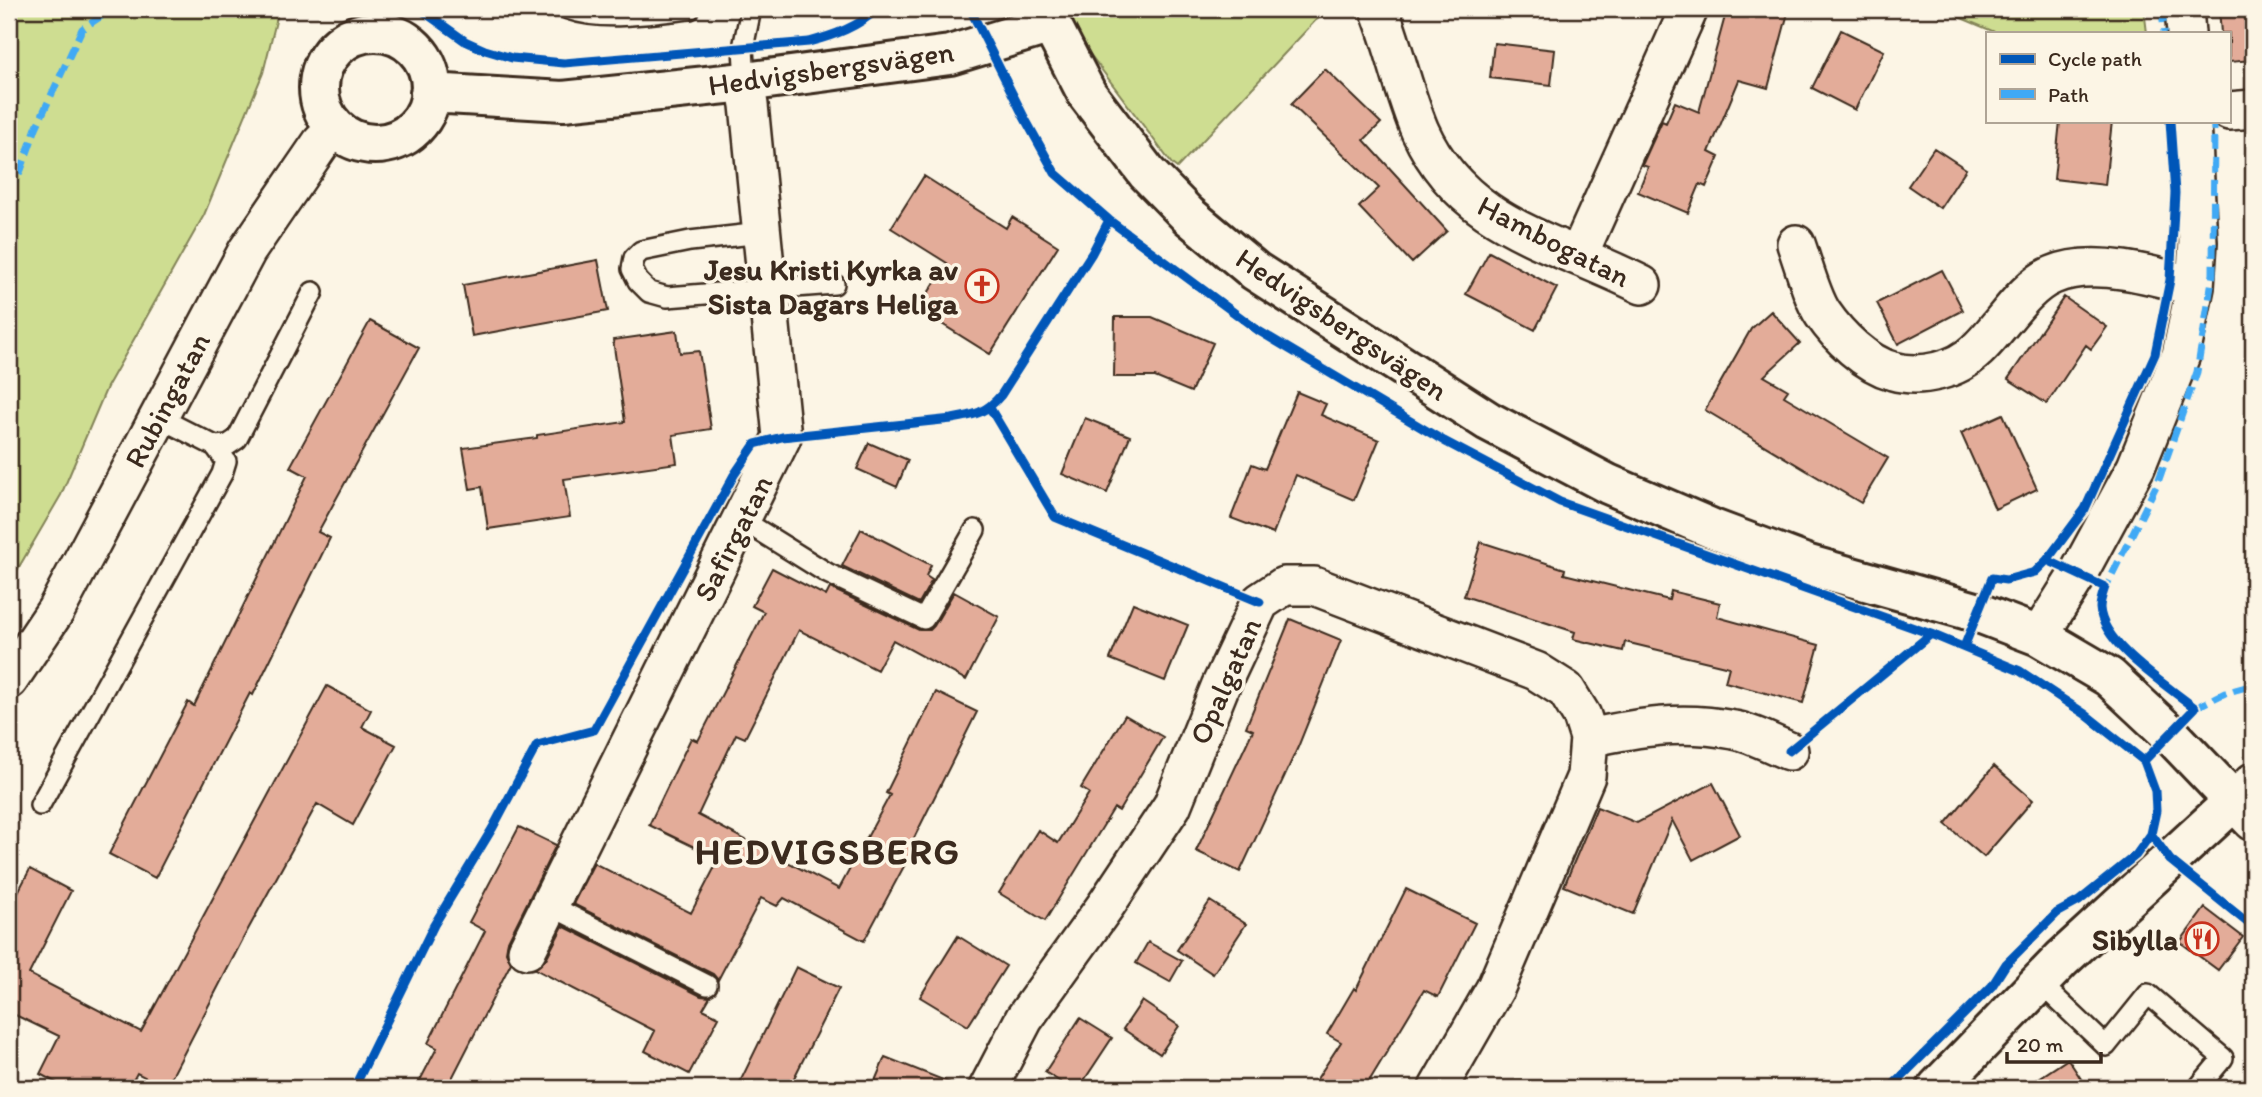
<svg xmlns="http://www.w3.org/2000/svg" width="2262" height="1097" font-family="Itim,sans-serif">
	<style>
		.green { fill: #cedd91; stroke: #848458; stroke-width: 2 }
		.building { fill: #e3ac99; stroke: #3b2a1e; stroke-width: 2 }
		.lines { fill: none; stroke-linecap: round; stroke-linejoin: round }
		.service-casing { stroke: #3b2a1e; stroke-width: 24 }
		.minor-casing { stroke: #3b2a1e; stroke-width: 42 }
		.tertiary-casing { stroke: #3b2a1e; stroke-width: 44 }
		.service { stroke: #fcf5e5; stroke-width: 19 }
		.minor { stroke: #fcf5e5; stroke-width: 37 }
		.tertiary { stroke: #fcf5e5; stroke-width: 38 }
		.quiet { stroke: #3fa9f5; stroke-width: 7; stroke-dasharray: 14 7; stroke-linecap: butt }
		.cycleway-casing { stroke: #fcf5e5; stroke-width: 13 }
		.cycleway { stroke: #0057b8; stroke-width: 9 }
		.labels { text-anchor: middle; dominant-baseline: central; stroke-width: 7; stroke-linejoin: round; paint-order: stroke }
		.street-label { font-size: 30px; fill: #3b2a1e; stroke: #fcf5e5 }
		.poi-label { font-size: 30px; font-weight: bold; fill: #3b2a1e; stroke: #fcf5e5; text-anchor: end }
		.district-label { font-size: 37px; font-weight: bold; letter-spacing: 2px; fill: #3b2a1e; stroke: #fcf5e5 }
	</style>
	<rect width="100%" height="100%" fill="#fcf5e5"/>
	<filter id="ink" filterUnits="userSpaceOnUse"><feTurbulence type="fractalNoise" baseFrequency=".0143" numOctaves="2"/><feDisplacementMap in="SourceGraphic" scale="14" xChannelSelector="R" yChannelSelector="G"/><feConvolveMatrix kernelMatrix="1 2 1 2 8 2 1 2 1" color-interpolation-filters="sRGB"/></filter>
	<g filter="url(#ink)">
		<path class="green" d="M 9,9 L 279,9 L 263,73 L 204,215 L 107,387 L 61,495 L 9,584 Z
			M 1067,9 L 1332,9 L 1315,21 L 1177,168 L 1172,164 L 1075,34 Z
			M 1940,9 L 2144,9 L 2147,33 L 1997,33 Z"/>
		<path class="building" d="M 1727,9 L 1789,9 L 1768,88 L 1739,80 L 1709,152 L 1719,157 L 1706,187 L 1700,184 L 1688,213 L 1638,192 L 1648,167 L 1642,165 L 1662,121 L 1666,123 L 1675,102 L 1699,112 Z
			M 2219,9 L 2253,9 L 2253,60 L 2229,62 L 2229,33 L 2221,33 Z
			M 1841,30 L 1884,51 L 1855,110 L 1812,88 Z
			M 1494,43 L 1555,50 L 1551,85 L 1490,78 Z
			M 1325,69 L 1381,123 L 1364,140 L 1447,231 L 1412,263 L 1359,207 L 1379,188 L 1291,104 Z
			M 2060,121 L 2112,121 L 2105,185 L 2054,179 Z
			M 1934,148 L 1966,169 L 1940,208 L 1908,186 Z
			M 924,176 L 1006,228 L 1012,217 L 1058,246 L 990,354 L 918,309 L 947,263 L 891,228 Z
			M 1489,252 L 1557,288 L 1535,330 L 1466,294 Z
			M 598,260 L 608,311 L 472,336 L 463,285 Z
			M 1942,270 L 1963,310 L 1898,344 L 1877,303 Z
			M 2064,297 L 2107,327 L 2091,349 L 2086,345 L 2047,404 L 2008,379 Z
			M 1771,311 L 1800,343 L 1764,376 L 1788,390 L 1784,396 L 1888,458 L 1861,503 L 1705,410 L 1751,329 Z
			M 1115,317 L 1152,317 L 1213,343 L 1191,392 L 1155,377 L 1114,377 Z
			M 370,321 L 419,348 L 318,532 L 330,538 L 253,695 L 250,693 L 155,878 L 109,854 L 188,702 L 194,706 L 307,476 L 290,467 Z
			M 677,331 L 680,353 L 699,351 L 711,429 L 673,435 L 677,463 L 564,479 L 570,517 L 488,529 L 482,487 L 470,489 L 463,448 L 537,438 L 537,435 L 625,422 L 613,340 Z
			M 1297,392 L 1326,404 L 1321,415 L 1379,440 L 1354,500 L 1296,475 L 1273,534 L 1231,518 L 1252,464 L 1265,469 Z
			M 2003,414 L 2037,489 L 1995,509 L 1961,433 Z
			M 1085,418 L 1130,436 L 1107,493 L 1062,474 Z
			M 869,443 L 908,460 L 897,487 L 857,469 Z
			M 861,529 L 931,565 L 926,576 L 932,580 L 919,603 L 842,566 Z
			M 1481,542 L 1565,569 L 1564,574 L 1669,600 L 1671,591 L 1720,603 L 1717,617 L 1819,645 L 1803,703 L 1725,682 L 1729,667 L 1625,642 L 1623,651 L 1573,639 L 1575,632 L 1464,596 Z
			M 772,568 L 826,596 L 830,588 L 919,630 L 930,630 L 934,626 L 954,592 L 999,617 L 966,680 L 893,640 L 877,670 L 799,630 L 745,738 L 736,734 L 698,815 L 839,889 L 890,795 L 886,793 L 936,692 L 977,712 L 913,840 L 917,842 L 864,941 L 784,898 L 777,906 L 761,898 L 718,980 L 713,974 L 573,904 L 594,863 L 691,913 L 719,859 L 649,825 L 691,738 L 698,741 L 764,612 L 752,606 Z
			M 1133,603 L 1188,625 L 1165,681 L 1110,659 Z
			M 1290,619 L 1341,640 L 1298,747 L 1240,872 L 1196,851 L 1253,730 L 1246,727 Z
			M 327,686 L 371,710 L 362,727 L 396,745 L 353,825 L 317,804 L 245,935 L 166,1088 L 137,1073 L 129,1088 L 66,1088 L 40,1074 L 59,1036 L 9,1012 L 9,892 L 16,896 L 30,869 L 71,891 L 29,974 L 141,1032 Z
			M 1125,715 L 1163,737 L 1119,811 L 1114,808 L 1045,921 L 999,893 L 1038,830 L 1058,843 L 1089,793 L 1081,788 Z
			M 1994,766 L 2033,800 L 1984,857 L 1945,824 Z
			M 1713,783 L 1740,835 L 1693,860 L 1672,820 L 1633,914 L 1564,886 L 1597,807 L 1637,823 Z
			M 519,827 L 556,845 L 508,941 L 506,952 L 511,963 L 447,1088 L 416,1088 L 437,1048 L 428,1043 L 485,931 L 469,922 Z
			M 1406,889 L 1475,923 L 1438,997 L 1424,990 L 1365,1088 L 1311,1088 L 1341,1042 L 1327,1034 L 1354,988 L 1356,990 Z
			M 1210,901 L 1246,924 L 1213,974 L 1177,950 Z
			M 2205,908 L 2243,937 L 2218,970 L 2180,942 Z
			M 563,926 L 701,996 L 710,997 L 703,1009 L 719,1017 L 689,1074 L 645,1051 L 655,1031 L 535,969 L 546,959 Z
			M 958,936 L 1006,966 L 968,1026 L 920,997 Z
			M 1148,942 L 1182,961 L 1170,982 L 1136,963 Z
			M 796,967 L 839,988 L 789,1088 L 737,1088 Z
			M 1142,1001 L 1179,1026 L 1160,1054 L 1123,1029 Z
			M 1080,1018 L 1112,1038 L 1079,1088 L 1070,1088 L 1045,1072 Z
			M 885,1057 L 961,1087 L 960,1088 L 872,1088 Z
			M 2068,1059 L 2087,1088 L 2024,1088 Z"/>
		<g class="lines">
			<defs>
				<path id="service" d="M 568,9 C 604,22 652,13 690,9
					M 745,82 L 743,48 L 751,9
					M 761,233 L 690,241 L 641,251 L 634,258 L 632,269 L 638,281 L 649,292 L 667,297 L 834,284
					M 158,417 L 215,446 L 228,445 L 237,439 L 313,292
					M 742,520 L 827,573 L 924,619 L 975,530
					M 40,805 L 222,474 L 226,461 L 215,446
					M 549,905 L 707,985
					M 2039,982 L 2106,1046 L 2148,994 L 2223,1058 L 2198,1088"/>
				<path id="minor" d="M 1379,9 C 1395,49 1403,91 1420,131 C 1464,228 1556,241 1642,285
					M 2184,9 L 2186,33
					M 2229,111 L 2253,109
					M 1796,244 C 1803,263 1812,298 1823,314 C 1838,336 1866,364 1893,371 C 1921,379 1957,370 1977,350 C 2001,328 2023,287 2053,275 C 2093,258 2154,275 2195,287
					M 1578,256 L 1689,9
					M 2039,636 L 2078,574 L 2136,467 L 2181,355 L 2195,287 L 2198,242 L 2192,121
					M 9,680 L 56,610 L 247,251 L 321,143 L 336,128
					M 1589,738 C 1639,727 1682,720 1734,730 C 1752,733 1771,744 1789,751
					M 2234,801 L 2253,782
					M 527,950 L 782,437 L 749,105 L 745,82
					M 988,1088 L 1024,1019 L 1106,905 L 1172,806 L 1220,687 L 1260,602 L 1284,586 L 1314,586 L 1536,671 L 1566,690 L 1582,716 L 1589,738 L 1586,776 L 1496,987 L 1438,1088"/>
				<path id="tertiary" d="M319 88a56 56 0 1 1 112 0a56 56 0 1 1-112 0Z
					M 430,93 L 563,101 L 745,82 L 950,55 L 1051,24 L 1087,94 L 1147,173 L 1188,215 L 1255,271 L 1488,421 L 1608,484 L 1713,529 L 1809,565 L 1979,613 L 2039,636 L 2109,677 L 2170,734 L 2253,821
					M 1937,1088 L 2062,959 L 2234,801"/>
			</defs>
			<use href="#service" class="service-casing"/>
			<use href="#minor" class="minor-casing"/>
			<use href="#tertiary" class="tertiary-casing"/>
			<use href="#service" class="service"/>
			<use href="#minor" class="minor"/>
			<use href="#tertiary" class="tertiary"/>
			<path class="quiet" d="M 2162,9 L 2164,33
				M 9,192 L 21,170 L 36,128 L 82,29 L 112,9
				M 2103,593 L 2158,482 L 2197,372 L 2213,274 L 2214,121
				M 2195,708 L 2225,693 L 2253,685"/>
			<defs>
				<path id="cycleway" d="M 420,9 L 465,41 L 485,50 L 512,58 L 564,63 L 809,42 C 835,35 858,27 877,9
					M 970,9 L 1024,117 L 1055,173 L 1109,220 L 1259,331 L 1444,441 L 1560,502 L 1931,634 L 2020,671 L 2085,714 L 2144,761 L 2155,791 L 2156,811 L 2151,834 L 2136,855 L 2079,901 L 2057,913 L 2006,964 L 1992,986 L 1890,1088
					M 990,408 L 1055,517 L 1260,602
					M 2047,560 L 2105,587 C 2103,593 2100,601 2100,608 C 2102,645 2168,686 2195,708 L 2144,761
					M 1964,647 L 1992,578 L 2006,580 L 2035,572 L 2047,560 L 2085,509 L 2155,354 L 2170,280 L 2175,193 L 2170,121
					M 1789,751 L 1931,634
					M 2151,834 L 2170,860 L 2253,927
					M 354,1088 L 434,925 L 492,829 L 537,745 L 594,730 L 734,475 L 755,444 L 782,437 L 952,419 C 975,415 986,413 1001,395 L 1092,253 L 1109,220"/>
			</defs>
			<use href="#cycleway" class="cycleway-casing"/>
			<use href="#cycleway" class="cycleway"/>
		</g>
	</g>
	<defs>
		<symbol id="church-ring" viewBox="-11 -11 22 22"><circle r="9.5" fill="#fcf5e5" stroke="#c8321e" stroke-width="1.5"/><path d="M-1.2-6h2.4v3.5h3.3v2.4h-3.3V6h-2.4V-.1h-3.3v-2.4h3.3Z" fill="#c8321e"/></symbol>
		<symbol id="restaurant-ring" viewBox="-11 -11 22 22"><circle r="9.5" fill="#fcf5e5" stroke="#c8321e" stroke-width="1.5"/><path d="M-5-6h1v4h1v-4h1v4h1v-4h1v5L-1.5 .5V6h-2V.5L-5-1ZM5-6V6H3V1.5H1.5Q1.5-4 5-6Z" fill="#c8321e"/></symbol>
	</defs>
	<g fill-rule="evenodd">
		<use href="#church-ring" x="963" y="267" width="38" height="38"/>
		<use href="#restaurant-ring" x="2183" y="920" width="38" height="38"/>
	</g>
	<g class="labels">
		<g class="street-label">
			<text transform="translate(831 68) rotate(-8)">Hedvigsbergsvägen</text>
			<text transform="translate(1554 241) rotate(27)">Hambogatan</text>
			<text transform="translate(1342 324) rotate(34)">Hedvigsbergsvägen</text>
			<text transform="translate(167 400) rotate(-62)">Rubingatan</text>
			<text transform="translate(733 538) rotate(-63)">Safirgatan</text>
			<text transform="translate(1225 681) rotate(-66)">Opalgatan</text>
		</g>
		<g class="poi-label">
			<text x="958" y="269">Jesu Kristi Kyrka av<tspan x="958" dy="34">Sista Dagars Heliga</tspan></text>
			<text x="2178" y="939">Sibylla</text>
		</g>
		<g class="district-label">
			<text x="828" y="851">HEDVIGSBERG</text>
		</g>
	</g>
	<rect width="2262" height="1097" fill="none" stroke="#fcf5e5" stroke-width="35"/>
	<rect x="18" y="18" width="2227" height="1062" fill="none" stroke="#3b2a1e" stroke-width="2.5" filter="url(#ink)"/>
	<rect x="1986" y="32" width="245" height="91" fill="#fcf5e5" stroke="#afa495" stroke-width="2"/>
	<rect x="2000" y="54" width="35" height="10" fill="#0057b8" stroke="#afa495" stroke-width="2"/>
	<text x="2048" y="66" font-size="21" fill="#3b2a1e">Cycle path</text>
	<rect x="2000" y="89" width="35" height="10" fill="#3fa9f5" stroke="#afa495" stroke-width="2"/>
	<text x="2048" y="102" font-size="21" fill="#3b2a1e">Path</text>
	<path d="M2007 1052v10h94v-10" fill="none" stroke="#3b2a1e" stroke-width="3.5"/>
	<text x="2017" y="1052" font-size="21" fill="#3b2a1e" stroke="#fcf5e5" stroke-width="5" paint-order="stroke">20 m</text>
</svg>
